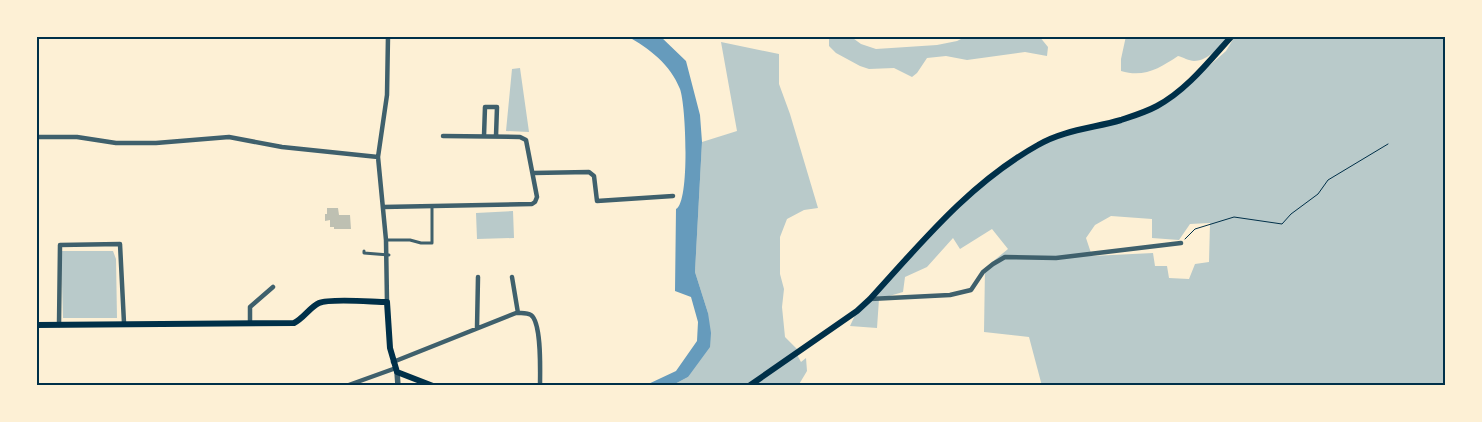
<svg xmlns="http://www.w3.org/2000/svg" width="1482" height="422" font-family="'Asap Condensed',sans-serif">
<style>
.green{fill:#b9caca;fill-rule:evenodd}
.water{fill:#669bbc}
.building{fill:#bec0b2}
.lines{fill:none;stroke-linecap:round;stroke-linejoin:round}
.path{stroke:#003049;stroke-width:1}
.pedestrian{stroke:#3f606c;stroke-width:3}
.minor{stroke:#3f606c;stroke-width:4.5}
.tertiary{stroke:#3f606c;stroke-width:5.5}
.secondary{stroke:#003049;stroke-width:6}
.neatline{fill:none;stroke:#003049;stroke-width:2}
</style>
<rect width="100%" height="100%" fill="#fdf0d5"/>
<!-- green -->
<path class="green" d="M829,36H850L861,44L876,49L937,45L957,41L967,36H1039L1048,47L1047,56L1025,52L967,60L946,56L927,58L917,73L912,77L894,68L869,69L860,66L836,53L829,46Z
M1126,36H1230C1220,45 1209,61 1194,61C1189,61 1183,57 1178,56C1160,68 1144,78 1121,71V59Z
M1235,36H1446V386H1042L1029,337L984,332L985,268L1008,249L992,229L960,249L953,238L927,267L905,277L903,292L879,299L877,328L850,326L857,311L924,237L967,193L1028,150L1066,132L1131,118L1167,103L1226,51ZM1111,216L1152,219V238L1179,240L1190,224L1210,223L1209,262L1195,264L1189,279L1169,278L1167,266H1155L1153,253L1092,256L1086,238L1095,225Z
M721,42L779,54V84L790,114L818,208L804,210L787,219L780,237V274L784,289L782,307L785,337L797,349L795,351L801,362L806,358L807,371L798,386H671L688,377L708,313L695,272L702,142L737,131Z
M520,68L529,132L506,131L512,69Z
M513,211L514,238L477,239L476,213Z
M61,251H113L116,259L117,318H63Z"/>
<!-- water -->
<path class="water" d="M627,36H660L686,61L700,115L702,142L695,272L708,313L711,333L710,347L688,377L671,386H644L676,371L697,341L698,322L691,297L675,291L676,209C690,202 686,105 680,89C670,64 650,49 627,36Z"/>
<!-- building -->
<path class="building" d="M327,208H338L339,215H350L351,229H334V227H330V220L325,221V214H327Z"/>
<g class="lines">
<!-- path -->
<path class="path" d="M1185,239L1195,229L1234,217L1282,224L1291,214L1318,194L1328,180L1388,144"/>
<!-- pedestrian -->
<path class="pedestrian" d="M386,240H410L421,243H432V206
M364,251V253L389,255"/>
<!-- minor -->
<path class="minor" d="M484,136L485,107H497L496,136
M36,137H77L116,143H156L229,137L282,147L378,157
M533,173L589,172L594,176L597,201L673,196
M383,207L532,204L535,202L537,197L526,140L520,137L443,136
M512,277L518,313
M870,299L950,295L971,290L983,272L993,264L1005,257L1056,258L1181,243
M387,302L386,240L378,157L387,95L388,36
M250,322V307L273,287
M59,325L60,245L120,244L124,323
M477,328L478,277
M393,362L516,313C521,313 527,312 531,315C542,323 540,372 540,386
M346,386L396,368"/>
<!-- tertiary -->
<path class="tertiary" d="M397,372L398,386"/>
<!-- secondary -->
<path class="secondary" d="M36,325L294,323C304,318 310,307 319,303C330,298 373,302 387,302L390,348L397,372L433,386
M749,386L857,311L870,299C922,242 970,183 1038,145C1063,130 1094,128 1121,120C1133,116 1146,112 1157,106C1187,90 1210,60 1232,36"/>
</g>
<!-- border -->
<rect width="1482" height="422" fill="none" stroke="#fdf0d5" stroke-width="75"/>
<rect x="38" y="38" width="1406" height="346" class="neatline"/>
</svg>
